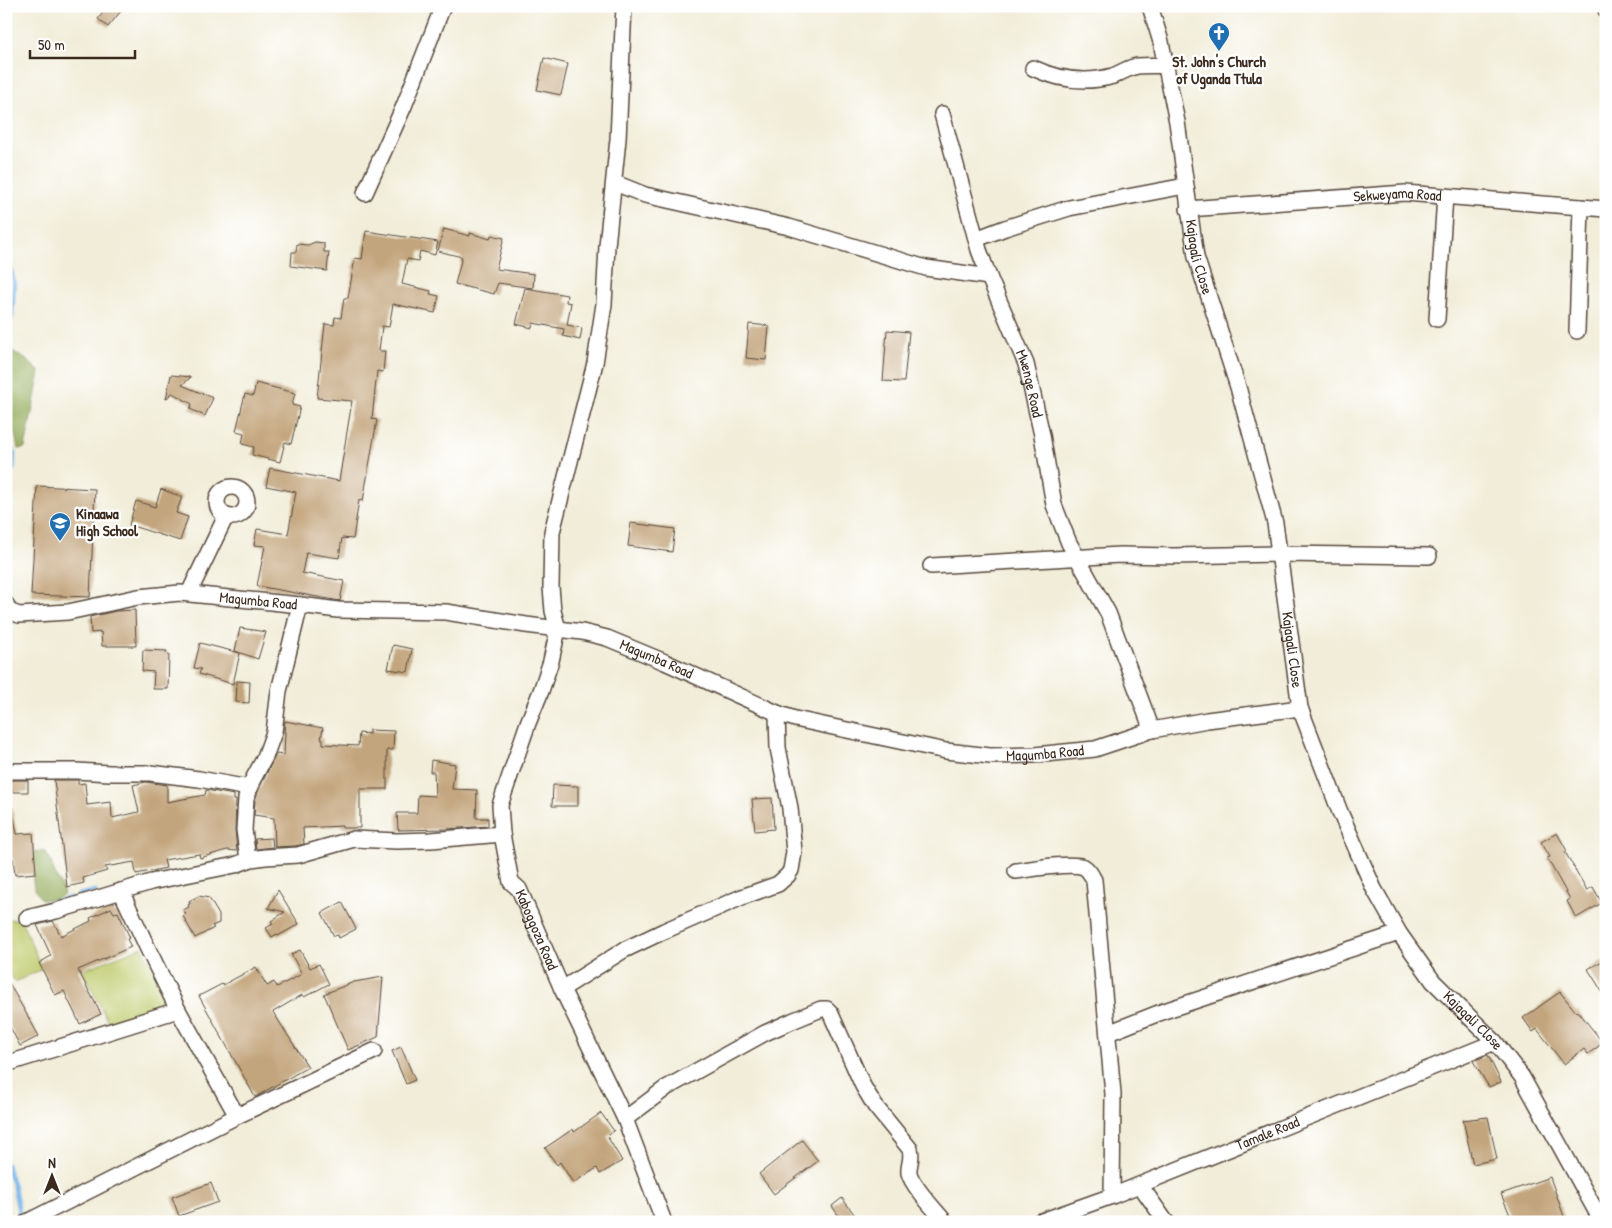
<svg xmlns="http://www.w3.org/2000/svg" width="1612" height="1228" font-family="'Patrick Hand',sans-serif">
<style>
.green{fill:#bfcb6d;stroke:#7d7a46}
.forest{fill:#97af60;stroke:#696c3f}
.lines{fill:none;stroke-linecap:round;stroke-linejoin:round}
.stream{stroke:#78b4ea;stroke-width:4.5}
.building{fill:#c3a57d}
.street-casing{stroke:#56473a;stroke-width:18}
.street{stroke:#fff;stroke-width:15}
.labels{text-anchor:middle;stroke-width:4.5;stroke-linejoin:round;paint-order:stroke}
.poi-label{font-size:15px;font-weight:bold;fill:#3b2a1e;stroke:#fff}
.street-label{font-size:15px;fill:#3b2a1e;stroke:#fff}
</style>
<rect width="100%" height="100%" fill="#fff"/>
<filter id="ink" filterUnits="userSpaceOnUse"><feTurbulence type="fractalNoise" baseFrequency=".02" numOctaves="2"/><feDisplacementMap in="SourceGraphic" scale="10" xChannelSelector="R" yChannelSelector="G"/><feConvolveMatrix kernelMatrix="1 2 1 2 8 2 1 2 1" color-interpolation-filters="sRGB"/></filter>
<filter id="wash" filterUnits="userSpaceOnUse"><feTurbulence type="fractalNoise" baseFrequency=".0096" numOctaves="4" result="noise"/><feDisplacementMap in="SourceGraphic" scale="20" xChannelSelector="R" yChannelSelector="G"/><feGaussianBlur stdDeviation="1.12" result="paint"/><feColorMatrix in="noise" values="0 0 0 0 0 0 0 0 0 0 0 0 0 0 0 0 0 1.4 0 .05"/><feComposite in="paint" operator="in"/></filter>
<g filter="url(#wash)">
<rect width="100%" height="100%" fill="#f1edd9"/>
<!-- green -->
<path class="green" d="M6,919L21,920L42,969L15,982L6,968Z
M142,947L172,1006L109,1024L82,970Z"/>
<!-- forest -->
<path class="forest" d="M6,347L28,361L40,372L25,448L18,449L13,425L6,408Z
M44,851C52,860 51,864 55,874C58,881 62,886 64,894L56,899L42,900C31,887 34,885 32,869C31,863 28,858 26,852Z"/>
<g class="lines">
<!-- stream -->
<path class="stream" d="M6,250L14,282L12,316L6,339
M6,439L14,453L13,469
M79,895L95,891
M43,906L70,898
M6,1164L14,1187L21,1222"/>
</g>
<g id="blocks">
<!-- building -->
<path class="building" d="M108,6H125L108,27L98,19Z
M544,58L568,64L561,95L537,90Z
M444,229L470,236V233L490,239L491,235L504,238L496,269L534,274L533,288L498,283L494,294L455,284L462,257L438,251Z
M366,231L438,242L435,255L420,251L418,261L407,259L402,284L431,291L430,294L439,296L435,313L393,304L389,327L382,326L379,351H385L383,372L377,371L372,419L377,420L363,501L359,500L353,539L342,538L339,558L306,553L302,573L344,581L340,601L257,586L265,546L254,545L257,529L288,534L296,492L266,486L270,468L339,481L352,401L317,398L325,324L334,325L335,317L341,318L344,298H348L355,258L362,259Z
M315,242L324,243V252H329L327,271L291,266L292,252H296L297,244L308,245Z
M525,288L567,295L566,302L571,303L567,325L582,328L580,340L563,336L564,329L533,323L532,328L516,324Z
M749,324L769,326L766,360L746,358Z
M887,330L909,332L904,382L883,381Z
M171,375L191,377L182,385L213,398L205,416L190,409L192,404L172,393L166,399Z
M256,383L295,393L292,405L300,407L291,444L285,442L280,462L252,455L254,447L242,444L244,433L236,431L245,394L253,396Z
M37,486L95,489L90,597L31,595Z
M161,489L182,497L176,513L188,517L180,541L129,525L136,501L155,507Z
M631,523L675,529L672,552L628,546Z
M135,610L136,646H102L101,632L91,633L90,617L116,611Z
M240,628L266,632L258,659L235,651Z
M200,643L240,653L233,684L199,674L201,669L194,668Z
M393,645L412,649L408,672L388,669Z
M143,650L167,651L166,653L169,654L168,689H153L154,672L142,671Z
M237,681L250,682L249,703L236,702Z
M285,721L323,728L321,739H323V744L358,746L359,733L369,734V730L394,731L393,750H387V789H360V828H342V826L303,828L304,844L296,846L275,847L274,818L254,815L255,800L261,785L276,754L284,755L285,732H284Z
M431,760L455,764L452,789L477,790L476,818H488V826L446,829L398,830L397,813H417L418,795L435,796L434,772H430Z
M9,780H28V792H9Z
M54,780H78V784L85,783L87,805L111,802L112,818L139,812L133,785L146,782L167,785V802L205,795L206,790L234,795V800H236L235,830L237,851L227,850L200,858L199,854L164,860L166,868L136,874L134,862L105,867L107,871L83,878L84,883L67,887Z
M553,785L578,786V806H552Z
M772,798L774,829L755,831L752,799Z
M6,807H12L17,834L33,833L36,873L15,875L13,858L6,859Z
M1557,833L1567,851L1565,852L1587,890L1593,887L1602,903L1576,918L1567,901L1570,899L1547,858L1550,857L1541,842Z
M272,838L273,847L256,849L255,839Z
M278,890L299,924L278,936L277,934L272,937L266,928L273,924L271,921L285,912L268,908Z
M199,896L209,898L219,915V923L212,926L214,928L195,938L183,916L186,914L183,910L189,907L188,905L190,904L189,901Z
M342,902L356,929L339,938L338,935L334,936L322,913Z
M111,908L114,913L118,912L130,938L127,939L131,947L78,970L101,1014L80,1024L64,991L55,995L39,963L51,956L37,925L53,921L61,936L91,921L90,918Z
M300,950L310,968L319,964L329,984L304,997L302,995L273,1012L308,1067L255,1097L199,996L222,984L223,985L256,967L267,986L274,982L277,987L302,974L291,954Z
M1606,959V998L1588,969Z
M383,977L378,1037L348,1050L324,994L354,982Z
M6,978L39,1036L20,1046L6,1019Z
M1560,992L1576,1012L1578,1011L1603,1043L1588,1054L1584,1049L1564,1064L1537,1029L1533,1032L1523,1018Z
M401,1047L415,1080L406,1084L392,1051Z
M1488,1055L1501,1082L1489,1087L1473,1061Z
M601,1113L614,1131L607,1136L622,1161L600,1174L597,1168L573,1183L560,1162L557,1165L545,1148L573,1129L574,1132Z
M1488,1117L1497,1159L1473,1164L1463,1120Z
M802,1140L818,1161L774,1194L759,1174Z
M1550,1177L1566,1222H1513L1501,1194Z
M211,1183L218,1202L179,1216L172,1197Z
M842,1198L860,1222H843L832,1206Z"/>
</g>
</g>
<g filter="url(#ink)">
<use href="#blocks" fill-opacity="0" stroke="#56473a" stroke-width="1"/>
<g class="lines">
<!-- street casing -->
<g class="street-casing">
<g id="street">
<path id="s1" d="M624,6L618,139L607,246L604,304L595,363L552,532L551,587L553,611L558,629L551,661L541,691L528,723L500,805L502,834L511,882L519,889L562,989L625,1119L664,1222"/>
<path id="s2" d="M1150,6L1161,42L1177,122L1196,257L1238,387L1275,523L1300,708L1340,812L1374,889L1399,933L1433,981L1495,1042L1522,1077L1602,1222"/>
<path d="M1605,6L1606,10"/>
<path d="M1033,68C1059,80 1085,84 1113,76C1121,73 1129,67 1138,66C1147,65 1157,66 1166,65"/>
<path id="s3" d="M942,114L979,250L989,277L1026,364L1042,435L1054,505L1069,543L1108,613L1152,730"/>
<path d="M615,183L645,195L789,227L926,268L989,277"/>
<path d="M365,193L404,106L443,6"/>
<path id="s4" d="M1188,209L1405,193L1606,209"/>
<path d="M976,239L1005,228L1069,208L1185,186"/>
<path d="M1437,319L1445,196"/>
<path d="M1577,331L1581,207"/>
<circle cx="232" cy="502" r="15"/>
<path d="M931,566L1120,555L1173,556L1280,554L1429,556"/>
<path d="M189,593L226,516"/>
<path id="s5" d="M6,604L9,611L19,615L68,612L138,597L180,593L300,605L338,610L446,612L526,625L582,632L607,638L665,662L777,713L795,719L946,751L990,756L1035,755L1095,749L1152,730L1207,720L1300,708"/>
<path d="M6,771H76L110,773H150L199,779L249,788"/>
<path d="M248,860L244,830L246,798L252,781L265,757L274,732L279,691L300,605"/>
<path d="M1016,871C1031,869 1071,862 1084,867C1089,870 1092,876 1094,880L1113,1094L1112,1196"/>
<path d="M121,891L149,951L178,1010L237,1116"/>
<path d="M27,918L56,911L151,882L235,865L251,859L265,857L298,855L354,839L397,841L431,840L502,834"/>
<path d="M562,989L624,950L664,931L742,897L778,884L788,875L791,870L794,852L790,808L778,748L777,713"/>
<path d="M1108,1033L1164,1011L1399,933"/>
<path d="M6,1064L178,1010"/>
<path d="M625,1119L666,1088L765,1033L792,1021L821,1009H827L830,1012L863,1086L875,1106L910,1149C913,1160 908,1164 909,1173C912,1186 936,1211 945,1222"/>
<path d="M1140,1185L1166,1222"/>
<path d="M27,1222L237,1116L374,1051"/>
<path id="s6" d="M1039,1222L1112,1196L1495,1042"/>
</g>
</g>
<!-- street -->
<use href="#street" class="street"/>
</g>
</g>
<!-- icons -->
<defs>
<g id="church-pin" transform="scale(1.125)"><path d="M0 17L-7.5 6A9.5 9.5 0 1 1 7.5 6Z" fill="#1f6fb2" stroke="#fff"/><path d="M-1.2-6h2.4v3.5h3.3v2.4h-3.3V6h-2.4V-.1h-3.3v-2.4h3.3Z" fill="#fff"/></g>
<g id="school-pin" transform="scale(1.125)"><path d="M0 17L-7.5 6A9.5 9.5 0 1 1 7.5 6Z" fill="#1f6fb2" stroke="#fff"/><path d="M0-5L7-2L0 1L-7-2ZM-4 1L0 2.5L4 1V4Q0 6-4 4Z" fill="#fff"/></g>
</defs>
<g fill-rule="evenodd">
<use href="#church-pin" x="1219" y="33"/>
<use href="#school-pin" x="60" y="523"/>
</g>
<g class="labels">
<!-- poi labels -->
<g class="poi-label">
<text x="1219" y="67">St. John's Church<tspan x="1219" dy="17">of Uganda Ttula</tspan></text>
<text x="76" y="519" text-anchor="start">Kinaawa<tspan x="76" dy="17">High School</tspan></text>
</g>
<!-- street labels -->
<g class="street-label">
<text dy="5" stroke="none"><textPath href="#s4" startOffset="210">Sekweyama Road</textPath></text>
<text dy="5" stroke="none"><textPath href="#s2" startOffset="256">Kajagali Close</textPath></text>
<text dy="5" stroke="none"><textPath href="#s3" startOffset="284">Mwenge Road</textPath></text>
<text dy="5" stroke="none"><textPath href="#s5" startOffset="260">Magumba Road</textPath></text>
<text dy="5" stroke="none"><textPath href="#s2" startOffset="661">Kajagali Close</textPath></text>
<text dy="5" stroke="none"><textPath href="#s5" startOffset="665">Magumba Road</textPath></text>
<text dy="5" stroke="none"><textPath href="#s5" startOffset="1070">Magumba Road</textPath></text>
<text dy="5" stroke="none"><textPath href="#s1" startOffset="949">Kaboggoza Road</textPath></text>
<text dy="5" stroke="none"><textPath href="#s2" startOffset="1081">Kajagali Close</textPath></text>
<text dy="5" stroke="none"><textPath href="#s6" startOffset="245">Tamale Road</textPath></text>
</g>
</g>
<!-- margin -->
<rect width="1612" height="1228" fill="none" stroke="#fff" stroke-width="25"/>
<!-- north arrow -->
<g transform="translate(52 1176)" stroke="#ffffff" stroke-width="4" paint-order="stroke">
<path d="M0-4L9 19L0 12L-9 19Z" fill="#3b2a1e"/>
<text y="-8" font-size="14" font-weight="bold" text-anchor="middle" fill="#3b2a1e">N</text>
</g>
<!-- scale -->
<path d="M30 50v8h105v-8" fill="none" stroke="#3b2a1e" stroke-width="2.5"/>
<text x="38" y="50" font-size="15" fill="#3b2a1e" stroke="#ffffff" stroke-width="4" paint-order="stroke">50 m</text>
</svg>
